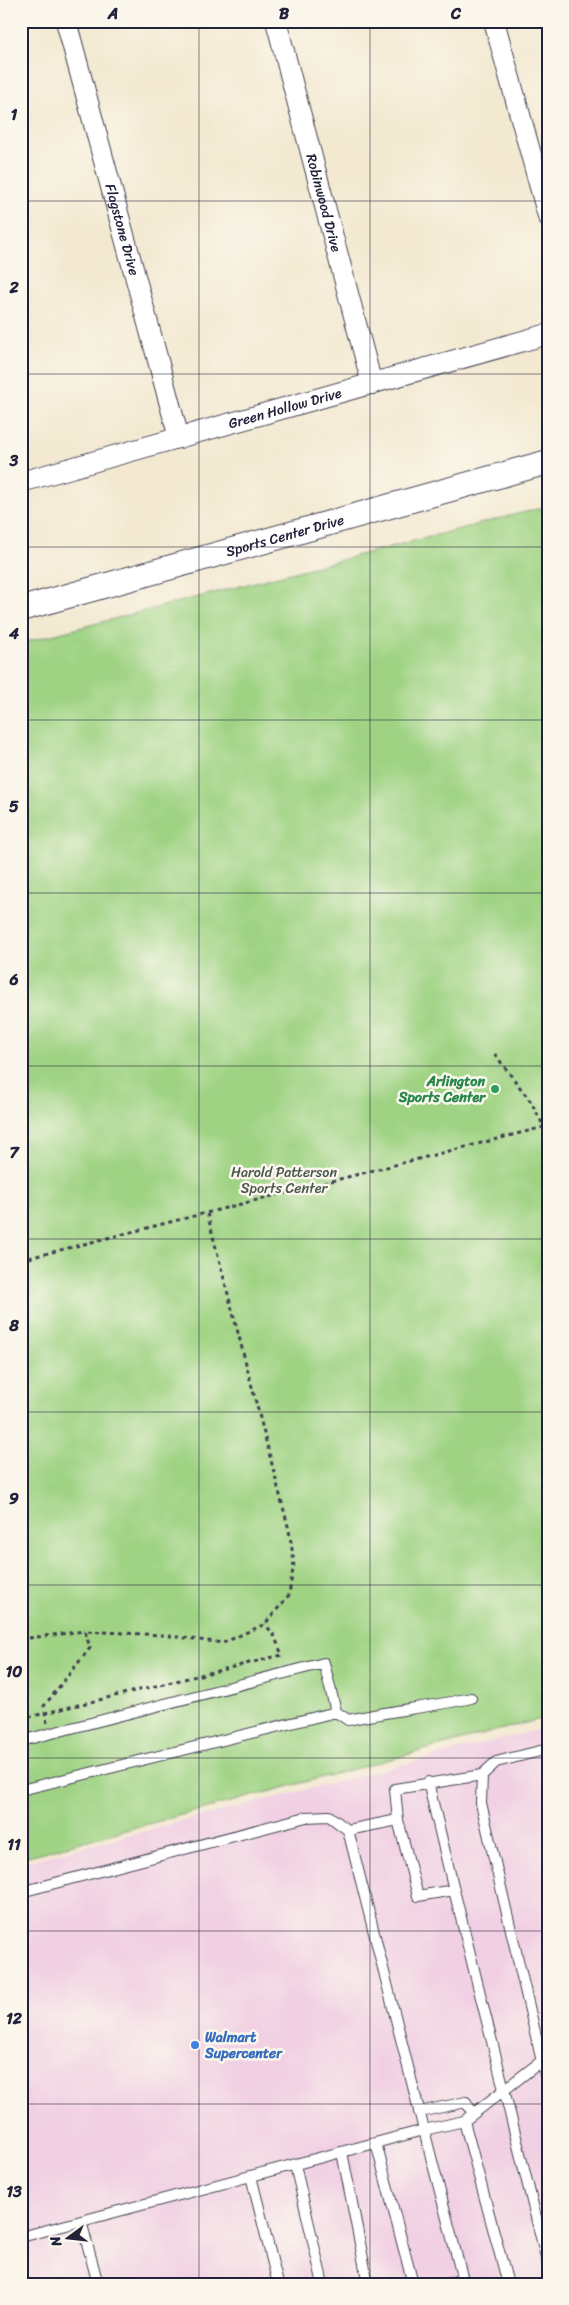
<svg xmlns="http://www.w3.org/2000/svg" width="569" height="2305" font-family="Sriracha,sans-serif">
<style>
.built{fill:#f1d0e3}
.green{fill:#9fd383;stroke:#607a5f}
.lines{fill:none;stroke-linecap:round;stroke-linejoin:round}
.service-casing{stroke:#414052;stroke-width:12}
.minor-casing{stroke:#414052;stroke-width:22}
.tertiary-casing{stroke:#414052;stroke-width:26}
.path{stroke:#414052;stroke-width:3;stroke-dasharray:4 4;stroke-linecap:butt}
.service{stroke:#fff;stroke-width:10}
.minor{stroke:#fff;stroke-width:20}
.tertiary{stroke:#fff;stroke-width:24}
.grid{fill:none;stroke:#22223b;stroke-width:1;stroke-opacity:0.55}
.leisure-dot{fill:#2e9e5b;stroke:#fbf7ec;stroke-width:2}
.shop-dot{fill:#3f7fe0;stroke:#fbf7ec;stroke-width:2}
.labels{text-anchor:middle;stroke-width:5;stroke-linejoin:round;paint-order:stroke}
.street-label{font-size:14px;fill:#22223b;stroke:#fbf7ec}
.leisure-label{font-size:14px;font-weight:bold;fill:#27864d;stroke:#fbf7ec;text-anchor:end}
.park-label{font-size:14px;fill:#485751;stroke:#fbf7ec}
.shop-label{font-size:14px;font-weight:bold;fill:#366cbe;stroke:#fbf7ec;text-anchor:start}
.neatline{fill:none;stroke:#22223b;stroke-width:2}
.grid-label{font-size:16px;text-anchor:middle;font-weight:bold;fill:#22223b}
</style>
<rect width="100%" height="100%" fill="#fbf7ec"/>
<filter id="ink" filterUnits="userSpaceOnUse"><feTurbulence type="fractalNoise" baseFrequency=".02" numOctaves="2"/><feDisplacementMap in="SourceGraphic" scale="10" xChannelSelector="R" yChannelSelector="G"/><feConvolveMatrix kernelMatrix="1 2 1 2 8 2 1 2 1" color-interpolation-filters="sRGB"/></filter>
<filter id="wash" filterUnits="userSpaceOnUse"><feTurbulence type="fractalNoise" baseFrequency=".0096" numOctaves="4" result="noise"/><feDisplacementMap in="SourceGraphic" scale="20" xChannelSelector="R" yChannelSelector="G"/><feGaussianBlur stdDeviation="1.12" result="paint"/><feColorMatrix in="noise" values="0 0 0 0 0 0 0 0 0 0 0 0 0 0 0 0 0 1.4 0 .05"/><feComposite in="paint" operator="in"/></filter>
<g filter="url(#wash)">
<rect width="100%" height="100%" fill="#f3e9d1"/>
<!-- built -->
<path class="built" d="M548,1727V2284H21V1863Z"/>
<!-- green -->
<path class="green" d="M548,506V1717L21,1858V643Z"/>
</g>
<g filter="url(#ink)">
<g class="lines">
<!-- service casing -->
<g class="service-casing">
<path id="service" d="M336,1712L348,1720C389,1711 430,1707 471,1698
M21,1741L324,1663L336,1712L21,1790
M548,1749L496,1762L482,1775L481,1803L548,2087
M482,1775L395,1789L398,1820L418,1896L454,1890L548,2265
M428,1782L454,1890
M348,1830L398,1820
M21,1892L306,1817L329,1816L348,1830L424,2130L464,2121L548,2056
M419,2112L466,2102L473,2114
M464,2121L508,2284
M376,2143L413,2284
M342,2152L368,2284
M295,2165L323,2284
M251,2176L278,2284
M81,2221L98,2284
M21,2237L424,2130L464,2284
M446,2284L463,2279"/>
</g>
<!-- minor casing -->
<g class="minor-casing">
<g id="minor">
<path id="s1" d="M66,21L179,438"/>
<path id="s2" d="M276,21L372,384"/>
<path d="M494,21L548,216"/>
<path id="s3" d="M21,482L548,334"/>
</g>
</g>
<!-- tertiary casing -->
<g class="tertiary-casing">
<g id="tertiary">
<path id="s4" d="M21,609L548,462"/>
</g>
</g>
<!-- path -->
<path class="path" d="M21,1260L544,1127L531,1102L494,1053
M21,1639L85,1631
M21,1719L282,1655L274,1635L265,1624
M47,1723L44,1706L90,1648L85,1631L162,1635L223,1643L265,1624L289,1595L294,1562L289,1530L207,1213"/>
<!-- service -->
<use href="#service" class="service"/>
<!-- minor -->
<use href="#minor" class="minor"/>
<!-- tertiary -->
<use href="#tertiary" class="tertiary"/>
</g>
</g>
<!-- grid -->
<path class="grid" d="M199,21V2284M370,21V2284M21,201H548M21,374H548M21,547H548M21,720H548M21,893H548M21,1066H548M21,1239H548M21,1412H548M21,1585H548M21,1758H548M21,1931H548M21,2104H548"/>
<!-- markers -->
<circle class="leisure-dot" cx="495" cy="1089" r="5"/>
<circle class="shop-dot" cx="195" cy="2045" r="5"/>
<g class="labels">
<!-- street labels -->
<g class="street-label">
<text dy="5" stroke="none"><textPath href="#s2" startOffset="188">Robinwood Drive</textPath></text>
<text dy="5" stroke="none"><textPath href="#s1" startOffset="216">Flagstone Drive</textPath></text>
<text dy="5" stroke="none"><textPath href="#s3" startOffset="274">Green Hollow Drive</textPath></text>
<text dy="5" stroke="none"><textPath href="#s4" startOffset="274">Sports Center Drive</textPath></text>
</g>
<!-- leisure labels -->
<g class="leisure-label">
<text x="485" y="1086">Arlington<tspan x="485" dy="16">Sports Center</tspan></text>
</g>
<!-- park labels -->
<g class="park-label">
<text x="284" y="1177">Harold Patterson<tspan x="284" dy="16">Sports Center</tspan></text>
</g>
<!-- shop labels -->
<g class="shop-label">
<text x="205" y="2042">Walmart<tspan x="205" dy="16">Supercenter</tspan></text>
</g>
</g>
<!-- margin -->
<rect width="569" height="2305" fill="none" stroke="#fbf7ec" stroke-width="55"/>
<!-- north arrow -->
<g transform="translate(68 2238) rotate(255)" stroke="#fbf7ec" stroke-width="4" paint-order="stroke">
<path d="M0-4L9 19L0 12L-9 19Z" fill="#22223b"/>
<text y="-8" font-size="14" font-weight="bold" text-anchor="middle" fill="#22223b">N</text>
</g>
<rect x="28" y="28" width="514" height="2250" class="neatline"/>
<g class="grid-label">
<text x="113" y="19">A</text>
<text x="284" y="19">B</text>
<text x="456" y="19">C</text>
<text x="14" y="120">1</text>
<text x="14" y="293">2</text>
<text x="14" y="466">3</text>
<text x="14" y="639">4</text>
<text x="14" y="812">5</text>
<text x="14" y="985">6</text>
<text x="14" y="1158">7</text>
<text x="14" y="1331">8</text>
<text x="14" y="1504">9</text>
<text x="14" y="1677">10</text>
<text x="14" y="1850">11</text>
<text x="14" y="2024">12</text>
<text x="14" y="2197">13</text>
</g>
</svg>
